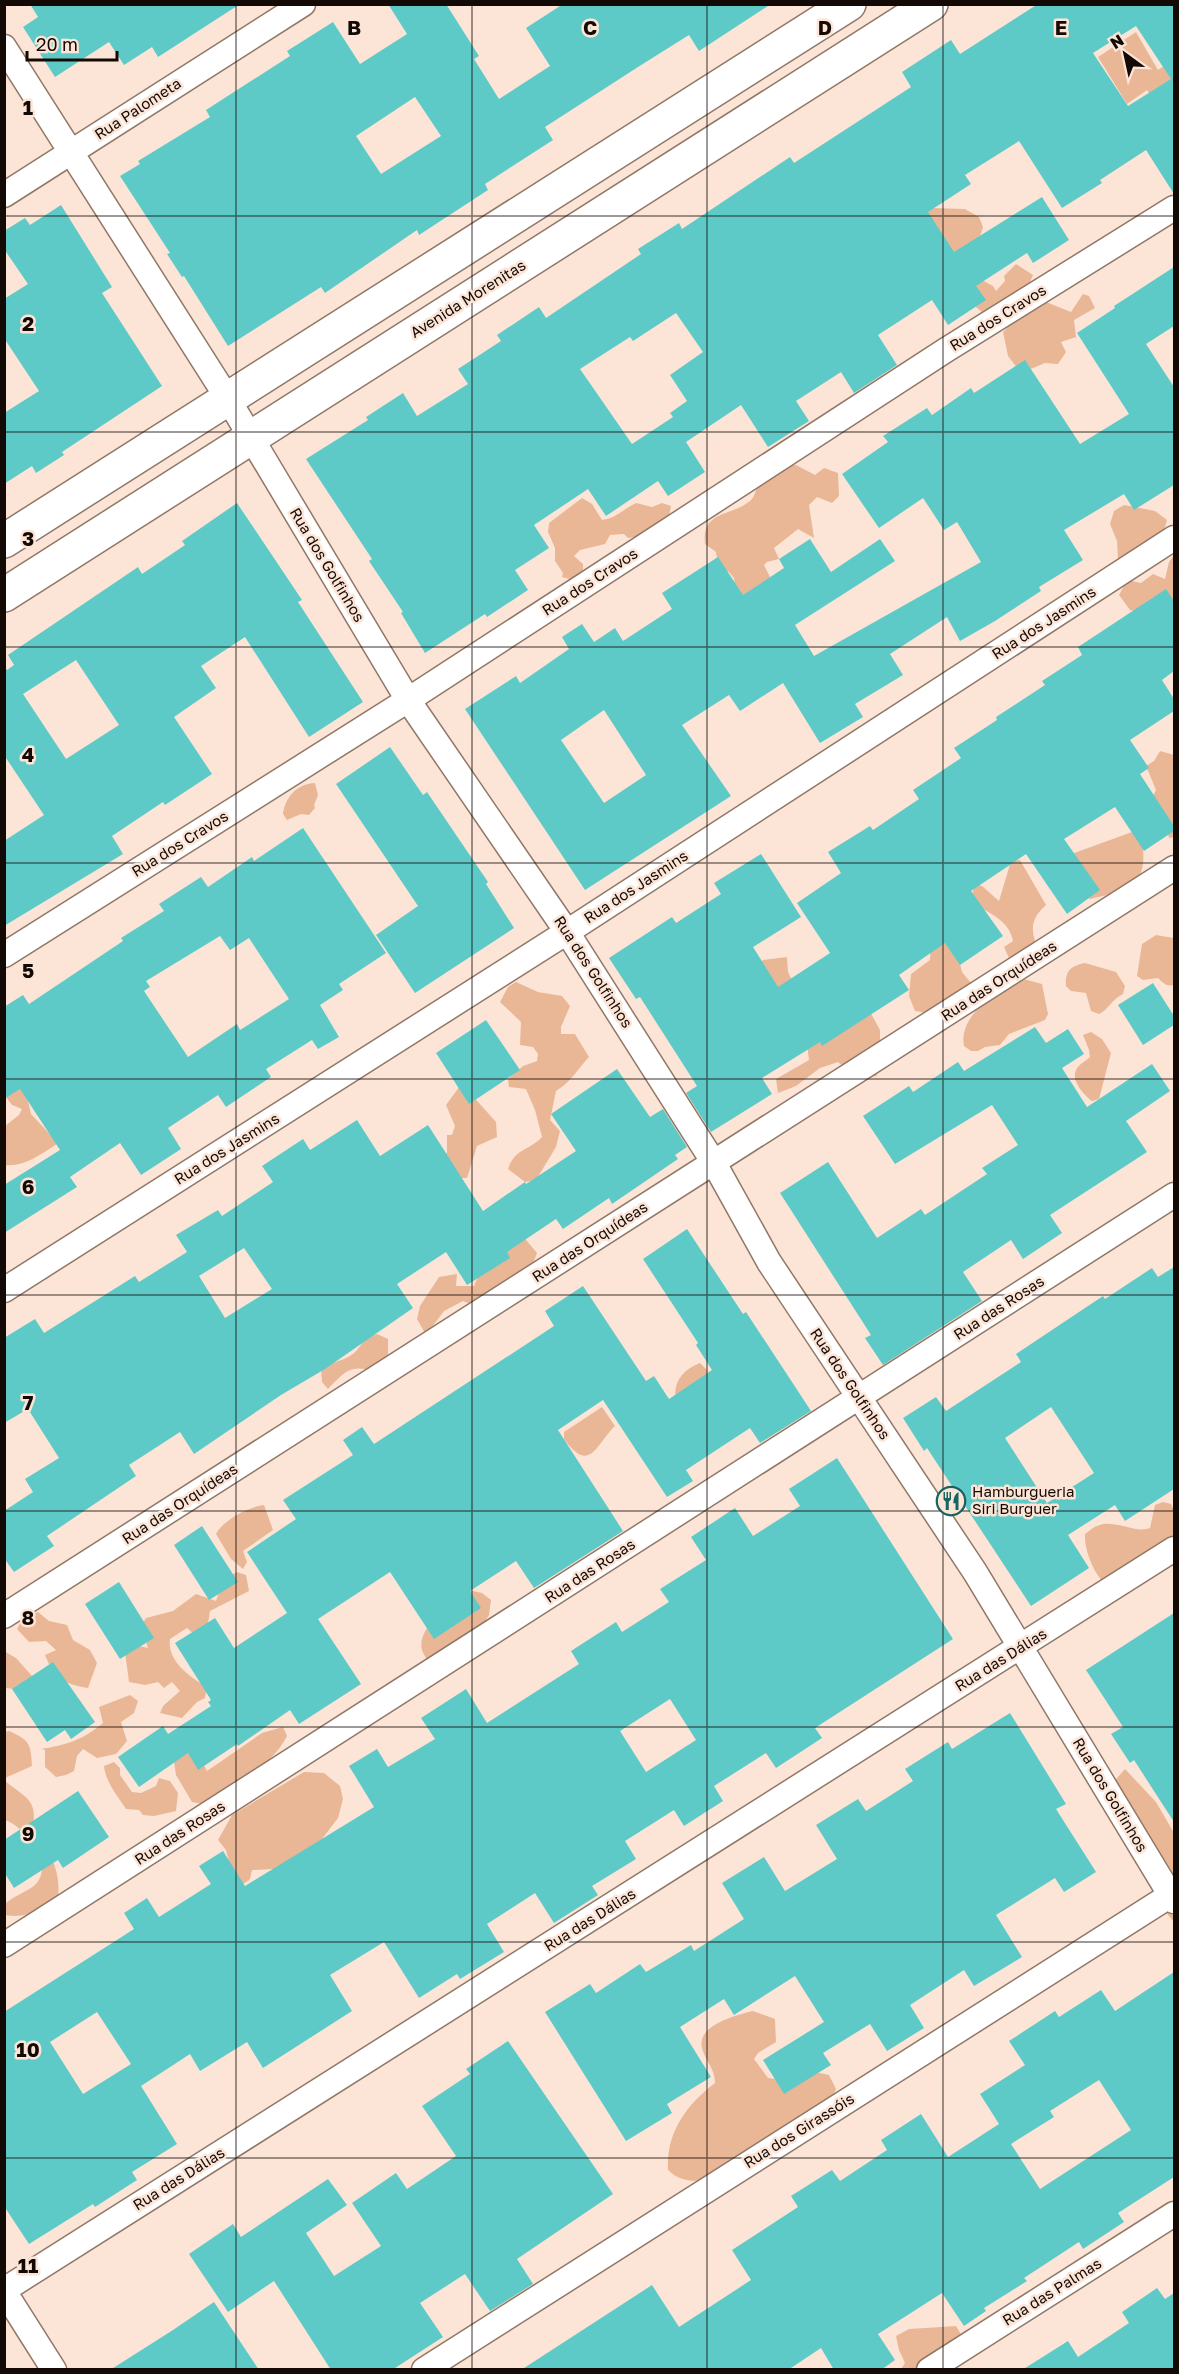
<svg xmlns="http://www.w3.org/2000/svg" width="1179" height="2374" font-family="'Golos Text',sans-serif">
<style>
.green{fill:#e9b796}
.building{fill:#5ecac8;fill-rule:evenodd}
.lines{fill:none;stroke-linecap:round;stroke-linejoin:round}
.minor-casing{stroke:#907766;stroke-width:27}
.secondary-casing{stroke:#907766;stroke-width:36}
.minor{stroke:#fff;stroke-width:24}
.secondary{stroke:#fff;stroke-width:33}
.grid{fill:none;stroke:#130a05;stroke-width:1.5;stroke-opacity:0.55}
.labels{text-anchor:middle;stroke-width:5;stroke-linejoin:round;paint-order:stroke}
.street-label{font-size:15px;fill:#130a05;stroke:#fce5d7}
.poi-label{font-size:15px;fill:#130a05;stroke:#fce5d7;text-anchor:start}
.grid-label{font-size:20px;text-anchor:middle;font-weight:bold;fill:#130a05;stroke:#fce5d7;stroke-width:5;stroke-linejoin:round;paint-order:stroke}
</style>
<rect width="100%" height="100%" fill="#fce5d7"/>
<!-- green -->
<path class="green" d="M1136,32L1158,70L1174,59V98L1159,108L1147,90L1127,104L1098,57Z
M932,208L965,209L979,217L983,227L979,240L982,280L993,286L996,291L1005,281L1004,276L1016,264L1033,275L1026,292L984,314L976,307L977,301L922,214Z
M1083,294L1089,296L1095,308L1074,320L1076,337L1061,342L1066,352L1058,364L1045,363L1021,373L1008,356L1003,332L1014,321L1046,302L1071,312Z
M785,465H796L815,475L824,468L838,473L839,496L832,503L817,497L809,505L814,538L798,529L774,548L779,559L767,562L764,565L775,587L768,625L735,586L734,578L728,571H719L716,552L705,544C701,510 731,517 750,501C755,497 755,490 759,485C765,477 777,471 785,465Z
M582,498L592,504L602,520C617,518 623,509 636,503L652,507L662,503L671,506L668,521L643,536L628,538L624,534L610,535L605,544L580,550L574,556L583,564V573L577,581L562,577L563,573L555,561V548L548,532L549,523Z
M1124,505L1155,511L1167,520L1163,534L1133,559L1118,560L1117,541L1110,524L1114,511Z
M1174,555V599H1161L1148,615L1130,610L1119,595L1127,580L1141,583L1153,574L1165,579L1169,562Z
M1160,751L1174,755V837L1169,838L1164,818L1151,800L1156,790L1146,766L1154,761Z
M315,783L318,795L314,805L315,808L309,815L301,814L287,820L283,814C285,798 296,784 315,783Z
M1132,832L1142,841C1149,886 1129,891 1090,899L1073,883L1066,856Z
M1020,860L1046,905C1034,916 1030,925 1035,941L1029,953L1009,958L1004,947L1013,941C1009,919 987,912 970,902L975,884L982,886L999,901L1011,861Z
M1156,935L1174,938V985C1167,987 1163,983 1158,978L1143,980L1137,976L1142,944Z
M946,939L959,960L962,972L971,983L969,990L928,1013L915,1011L909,996L911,974L930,960L931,942Z
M787,957L788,972L804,1005L740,993L763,960Z
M1085,963L1116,972L1125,986L1123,994C1112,999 1108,1010 1099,1014L1091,1011L1086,993L1071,991L1066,986C1065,970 1071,966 1085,963Z
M1020,978L1042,984L1048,1014L1045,1020L1009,1034L1000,1045L985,1047L978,1051H971L964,1046C958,1016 997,990 1020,978Z
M516,982L538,992L562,996L570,1006L561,1027V1034H575L589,1057C576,1071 573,1080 556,1091L550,1120L560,1131L556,1147L536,1180L525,1182L508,1169C515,1148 529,1151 542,1137L535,1110L526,1089L509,1087L508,1079L523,1066L537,1061L538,1054L533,1047L520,1045L521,1022L500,1002L508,987Z
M868,1008L880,1030V1042L870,1048L877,1076L858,1078L838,1062L820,1068L796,1086L778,1093L776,1079L809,1060L807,1043Z
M1091,1032L1102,1039L1111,1053L1099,1099L1092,1101C1084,1095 1068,1078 1078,1067C1081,1063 1086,1061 1090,1057L1089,1050L1083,1035Z
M10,1071L28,1101L31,1114L58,1143C42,1154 24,1167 5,1165V1126L19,1115L22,1109L12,1105L5,1096Z
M460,1086L471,1094L496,1122L497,1137L477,1146L467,1178H452L431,1158L447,1153V1135H452L455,1126L446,1105Z
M522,1235L537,1253L531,1269L473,1305L463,1301L444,1311L426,1335L417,1319L420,1306L439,1277L457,1274L456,1286H474L480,1272Z
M377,1334L388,1339V1367L374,1372C350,1363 344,1373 328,1389L322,1382L321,1368C332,1362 339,1362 348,1357C361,1351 358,1341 377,1334Z
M700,1363L707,1370L708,1377L676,1403C672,1383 682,1370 700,1363Z
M602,1407L615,1426C596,1444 590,1475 564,1439V1432Z
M1163,1502L1171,1504L1174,1510V1539L1104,1582C1093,1573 1084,1548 1085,1534C1088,1532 1093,1527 1097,1526C1114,1518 1134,1534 1150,1528L1155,1505Z
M264,1505L273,1530L243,1551L247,1562L243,1569L231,1559L216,1534C223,1520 248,1507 264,1505Z
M237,1572L246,1575L249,1591L210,1611L207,1630L197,1637L187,1628L170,1639C167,1661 190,1677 207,1687L205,1698L197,1702L182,1718L160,1713L163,1706L180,1691L172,1682L164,1688L158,1682L145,1685L129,1682L125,1652L130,1644L148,1648L141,1626L146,1618L173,1611L196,1594L216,1601L223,1580Z
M464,1589L482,1593L491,1600L489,1615L481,1628L429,1663C427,1659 423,1654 422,1650C416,1629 450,1603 464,1589Z
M38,1612L49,1621L67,1625L73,1640L90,1650L97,1663L88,1688C64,1684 54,1678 45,1655L56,1650L46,1641L29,1642L17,1629L23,1618Z
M4,1651L16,1658L32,1676L24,1690L5,1688Z
M130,1695L138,1701L134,1713L121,1722L127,1741L116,1754L97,1758L83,1749L77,1756L74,1771L66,1775L56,1777L45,1767V1750L41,1749C66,1745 83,1740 103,1723L99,1707Z
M283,1727L287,1736C271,1768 233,1785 203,1804L192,1802L176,1775L173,1755L188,1747L198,1754L207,1771L262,1733Z
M9,1731C29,1740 31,1743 32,1766L5,1778V1732Z
M114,1762L120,1768V1775L132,1792L141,1793L156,1786L159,1778L170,1781L178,1793L176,1811L154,1816L143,1815L139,1810L126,1809C117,1795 106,1783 104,1766Z
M1125,1769L1156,1802L1174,1833V1922C1141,1884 1128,1831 1111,1785Z
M304,1772L324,1773L340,1786L343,1799L338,1818L322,1839L286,1862L273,1869L252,1870L250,1879L236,1889L226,1850L218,1840L232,1815Z
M4,1780C26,1799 39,1798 32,1832C50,1849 61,1871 58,1897C40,1910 28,1919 5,1915V1904C13,1896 29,1891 36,1884C55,1862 25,1827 5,1820Z
M753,2011L775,2019L776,2042L758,2053L754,2059L768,2078L776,2079L806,2070L829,2075L836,2089L833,2096L719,2178C700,2181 683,2185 668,2170C666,2133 686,2105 715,2083C715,2068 705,2061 702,2048C696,2025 737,2015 753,2011Z
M956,2326L963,2338L955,2364L956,2369H901L905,2363L899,2350L896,2336L909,2329Z"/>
<!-- building -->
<path class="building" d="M30,4H240L158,57L152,47L124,65L109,42L55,77L23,27L38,17Z
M388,4H446L479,56L474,59L499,99L550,66L526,28L563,4H771L699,51L689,35L638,67L545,127L553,140L485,184L488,190L419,235L417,230L325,293L321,287L228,346L184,276L182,277L167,254L170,253L120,176L140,164L138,161L210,117L206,110L290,56L287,51L333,22L360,64L407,34ZM415,97L441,136L381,174L356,136Z
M1038,4H1174V194L1146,150L1100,180L1102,183L1062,208L1019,141L965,175L971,184L928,212L954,252L1042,197L1069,240L1033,263L1027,253L976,286L986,300L948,325L932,300L878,335L897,365L854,393L841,372L796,401L809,421L768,447L741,405L686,442L705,472L668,496L658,481L606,516L588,489L534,525L549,548L515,570L528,590L487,617L485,614L425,653L401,613L403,612L369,561L372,559L306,459L368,420L366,417L403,393L417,416L468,384L458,369L501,341L497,335L539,307L546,318L641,254L638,249L679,223L682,229L790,157L794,163L911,87L902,72L951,40L960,54ZM1136,26L1171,79L1128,106L1093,53ZM676,313L703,352L670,375L687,401L670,413L673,417L632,444L580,369L630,337L633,341Z
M61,205L112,287L102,293L162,386L62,452L64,455L36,473L32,466L4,484V413L39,391L4,338V299L28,284L4,249V231L25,218L30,225Z
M1174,267V326L1146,344L1174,387V485L1134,510L1124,494L1064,530L1083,560L1039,587L1041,591L995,621L960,641L947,617L890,654L903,675L855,704L863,717L820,743L783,683L740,711L729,695L682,725L731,796L585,890L465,709L516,676L520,683L569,649L562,637L582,624L594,642L615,628L623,641L672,609L662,593L718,557L743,595L784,568L779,559L810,539L831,572L880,539L895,561L795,625L814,656L981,562L957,522L944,530L923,498L879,528L842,474L888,442L883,436L927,408L932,415L971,388L974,393L1025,360L1080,444L1129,414L1077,333L1115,308L1114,306ZM604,710L646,775L604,803L561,740Z
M237,503L302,600L298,602L363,702L309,737L245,637L201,666L216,688L174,717L212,774L165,805L163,802L112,836L123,854L4,926V841L44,815L4,755V666L7,670L14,665L8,655L138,567L142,574L185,545L182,541ZM76,660L119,725L66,759L23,694Z
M1166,589L1174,601V671L1162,680L1174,699V711L1130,740L1149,768L1140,774L1174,826V831L1144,851L1115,807L1064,839L1100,890L1067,914L1026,854L971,891L1003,936L960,965L945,943L899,975L909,990L822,1046L820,1042L762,1078L772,1094L711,1132L686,1093L697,1086L640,997L636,999L609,958L672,917L676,923L721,894L714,883L761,854L801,917L753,947L778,987L830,953L797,903L841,873L828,852L870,826L873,830L919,799L913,790L961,758L954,748L997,720L996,717L1045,685L1042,681L1082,655L1078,647Z
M390,747L423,795L427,792L488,882L486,884L514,928L415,993L376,935L418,906L336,784Z
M303,828L386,953L339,984L343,990L320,1005L339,1037L318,1049L312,1040L266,1069L271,1077L226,1107L218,1095L168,1128L181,1149L141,1175L120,1143L70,1177L77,1187L4,1233V1185L60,1150L20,1089L4,1099V1007L23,995L29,1004L123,941L121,938L164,911L159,904L201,877L208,887L252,857L254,861ZM220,936L230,950L249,938L289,999L240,1030L237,1024L188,1057L144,991L150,987L146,981Z
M1153,983L1174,1016V1025L1143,1045L1118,1005Z
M486,1020L520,1070L469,1104L436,1053Z
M1035,1027L1046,1043L1068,1029L1084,1054L1062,1068L1087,1107L1152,1064L1170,1091L1126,1121L1147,1152L1050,1215L1062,1233L1023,1259L1011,1240L963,1272L982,1301L883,1365L865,1338L871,1335L780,1193L828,1162L877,1238L921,1209L925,1215L987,1174L982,1168L1018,1145L992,1105L895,1164L863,1116L909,1086L913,1092L958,1062L964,1071Z
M617,1069L650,1117L663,1109L687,1147L675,1155L678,1159L612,1204L609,1198L563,1229L556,1219L507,1252L510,1258L467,1285L446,1252L397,1284L413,1308L325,1369L281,1395L194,1454L180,1432L129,1465L136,1476L47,1536L54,1546L14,1572L4,1558V1511L33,1492L25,1479L59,1458L28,1409L4,1423V1338L35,1319L44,1333L135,1276L139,1282L187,1252L176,1235L218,1210L222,1216L273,1182L262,1166L303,1139L310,1150L357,1120L380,1156L428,1125L483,1211L525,1182L526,1184L576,1151L551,1114ZM244,1248L272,1289L225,1318L199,1276Z
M687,1229L743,1314L746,1312L811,1411L760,1443L750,1428L686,1470L693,1481L667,1497L603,1400L558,1430L623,1531L534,1588L516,1561L470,1591L481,1608L434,1639L390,1572L318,1619L361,1684L299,1724L290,1710L238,1746L237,1744L198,1770L188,1753L139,1787L118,1757L163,1726L168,1734L211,1706L208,1702L211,1700L175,1643L215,1618L234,1648L287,1613L247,1552L296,1519L283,1500L353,1455L343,1440L362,1427L374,1444L554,1326L545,1311L583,1286L646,1381L654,1376L669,1399L712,1370L696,1345L698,1343L643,1259Z
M1174,1267V1489L1125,1521L1115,1505L1068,1535L1089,1568L1031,1606L927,1448L924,1451L903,1418L936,1397L946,1411L1021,1362L1016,1354L1103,1296L1105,1299L1152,1268L1158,1277ZM1051,1407L1094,1473L1047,1503L1005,1438Z
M837,1458L953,1639L815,1728L822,1738L776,1768L766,1753L714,1786L723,1801L684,1826L674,1810L625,1841L636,1859L592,1886L598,1895L554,1923L535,1893L487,1924L504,1952L460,1979L457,1974L419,1998L384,1942L330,1975L352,2011L263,2068L247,2042L200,2071L190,2054L141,2086L177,2144L132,2172L137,2180L95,2207L93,2204L29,2244L4,2206V2012L134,1929L124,1913L147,1898L159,1917L211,1884L199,1866L223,1851L245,1886L374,1807L349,1766L377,1749L388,1767L435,1739L421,1718L466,1689L487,1723L579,1664L571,1651L616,1622L622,1632L669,1602L660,1589L706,1560L691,1537L735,1508L753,1536L800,1506L789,1489ZM670,1699L696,1740L646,1772L620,1731ZM97,2012L131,2064L83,2094L50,2042Z
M202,1526L238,1582L209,1600L174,1545Z
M119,1582L154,1638L120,1659L85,1604Z
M1174,1613V1822L1134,1760L1130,1763L1111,1734L1123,1727L1086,1670Z
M53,1662L95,1722L71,1739L65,1730L47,1742L12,1689Z
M1010,1713L1066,1804L1056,1809L1096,1872L1064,1892L1055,1878L996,1915L1022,1957L974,1986L964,1970L910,2005L924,2028L887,2051L870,2024L823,2053L831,2065L784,2094L763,2060L824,2022L795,1976L734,2015L724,1999L680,2027L711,2077L667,2104L672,2113L626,2141L545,2012L590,1984L596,1993L640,1964L646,1972L691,1945L694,1951L744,1919L722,1883L764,1857L785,1891L837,1859L816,1825L858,1799L866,1811L913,1781L905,1769L948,1742L952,1749Z
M78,1791L109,1837L63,1868L58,1860L14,1888L4,1872V1840Z
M1174,1972V2177L1118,2213L1124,2222L1083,2249L1079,2242L1024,2278L1027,2281L984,2308L986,2311L964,2326L942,2293L878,2334L895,2360L881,2370H834L821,2348L788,2370H521L652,2285L679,2327L751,2280L732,2250L798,2207L791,2196L832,2170L840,2181L887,2150L881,2140L921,2114L948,2157L999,2124L980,2094L1025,2065L1009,2041L1055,2011L1059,2017L1101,1990L1115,2011ZM1099,2080L1131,2130L1040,2189L1011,2144L1054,2117L1050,2111Z
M508,2041L613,2194L517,2259L533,2284L490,2311L465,2274L420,2303L443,2337L392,2370H331L274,2281L228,2312L189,2254L233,2224L241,2237L328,2179L347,2205L306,2233L334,2276L381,2246L352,2203L396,2173L407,2189L456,2156L422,2106L470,2074L466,2069Z
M1157,2288L1165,2299L1174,2293V2370H1022L1068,2341L1078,2357L1129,2323L1122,2312Z
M214,2302L259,2370H110L173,2330Z"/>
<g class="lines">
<!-- minor casing -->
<g class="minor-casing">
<path id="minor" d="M4,47L228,399L408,700L567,932L714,1163L769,1262L975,1572L1174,1901
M4,195L303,4
M4,955L408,700L946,350L1174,208
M4,1290L567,932L1174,538
M4,1616L1174,868
M4,1945L1174,1195
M4,2290L1174,1549
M4,2291L54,2370
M424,2370L1174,1893
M929,2370L1174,2214"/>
</g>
<!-- secondary casing -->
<g class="secondary-casing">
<path id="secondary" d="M4,541L849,4
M4,595L931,4"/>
</g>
<!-- minor -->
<use href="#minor" class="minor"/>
<!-- secondary -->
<use href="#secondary" class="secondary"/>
</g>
<!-- grid -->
<path class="grid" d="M236,4V2370M472,4V2370M707,4V2370M943,4V2370M4,216H1174M4,432H1174M4,647H1174M4,863H1174M4,1079H1174M4,1295H1174M4,1511H1174M4,1727H1174M4,1942H1174M4,2158H1174"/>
<!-- icons -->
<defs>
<g id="restaurant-ring" transform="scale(1.5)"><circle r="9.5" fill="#fce5d7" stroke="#146462" stroke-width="1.5"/><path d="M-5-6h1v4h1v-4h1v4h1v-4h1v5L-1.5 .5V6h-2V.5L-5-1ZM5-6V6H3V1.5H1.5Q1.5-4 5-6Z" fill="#146462"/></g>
</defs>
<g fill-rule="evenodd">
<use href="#restaurant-ring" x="951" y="1501"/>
</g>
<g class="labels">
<!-- street labels -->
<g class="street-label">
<text transform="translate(138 109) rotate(-33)" y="5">Rua Palometa</text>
<text transform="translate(468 299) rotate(-32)" y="5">Avenida Morenitas</text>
<text transform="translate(998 318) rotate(-32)" y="5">Rua dos Cravos</text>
<text transform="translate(327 565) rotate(59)" y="5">Rua dos Golfinhos</text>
<text transform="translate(590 582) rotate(-33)" y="5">Rua dos Cravos</text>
<text transform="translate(1044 623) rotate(-33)" y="5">Rua dos Jasmins</text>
<text transform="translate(180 844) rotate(-32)" y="5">Rua dos Cravos</text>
<text transform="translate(636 887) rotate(-33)" y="5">Rua dos Jasmins</text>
<text transform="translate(593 972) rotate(57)" y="5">Rua dos Golfinhos</text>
<text transform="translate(999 981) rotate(-33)" y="5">Rua das Orquídeas</text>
<text transform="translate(227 1149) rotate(-32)" y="5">Rua dos Jasmins</text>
<text transform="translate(590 1242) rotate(-33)" y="5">Rua das Orquídeas</text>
<text transform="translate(999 1308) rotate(-33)" y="5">Rua das Rosas</text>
<text transform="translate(850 1384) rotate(56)" y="5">Rua dos Golfinhos</text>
<text transform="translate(180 1504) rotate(-33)" y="5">Rua das Orquídeas</text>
<text transform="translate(590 1571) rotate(-33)" y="5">Rua das Rosas</text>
<text transform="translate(1001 1660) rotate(-32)" y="5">Rua das Dálias</text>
<text transform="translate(1110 1795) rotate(59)" y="5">Rua dos Golfinhos</text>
<text transform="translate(180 1833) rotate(-33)" y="5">Rua das Rosas</text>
<text transform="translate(590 1920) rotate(-32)" y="5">Rua das Dálias</text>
<text transform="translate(799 2131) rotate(-32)" y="5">Rua dos Girassóis</text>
<text transform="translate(179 2179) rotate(-32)" y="5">Rua das Dálias</text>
<text transform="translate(1052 2292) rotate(-32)" y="5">Rua das Palmas</text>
</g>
<!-- poi labels -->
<g class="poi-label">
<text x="972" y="1497">Hamburgueria<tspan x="972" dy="17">Siri Burguer</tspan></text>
</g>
</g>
<g class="grid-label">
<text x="354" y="35">B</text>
<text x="590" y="35">C</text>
<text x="825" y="35">D</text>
<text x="1061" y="35">E</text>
<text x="28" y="115">1</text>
<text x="28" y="331">2</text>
<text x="28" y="546">3</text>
<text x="28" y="762">4</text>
<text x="28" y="978">5</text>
<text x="28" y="1194">6</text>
<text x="28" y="1410">7</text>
<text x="28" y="1625">8</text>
<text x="28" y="1841">9</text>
<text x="28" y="2057">10</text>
<text x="28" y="2273">11</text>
</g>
<!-- border -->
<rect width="1179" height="2374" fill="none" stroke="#130a05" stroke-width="12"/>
<!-- north arrow -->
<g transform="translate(1125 54) rotate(327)" stroke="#fce5d7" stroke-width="4.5" paint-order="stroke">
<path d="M0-4.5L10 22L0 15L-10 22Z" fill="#130a05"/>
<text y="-9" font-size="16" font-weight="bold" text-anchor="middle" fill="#130a05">N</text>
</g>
<!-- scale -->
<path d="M27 51v9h90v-9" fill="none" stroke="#130a05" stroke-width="3"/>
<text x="36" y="51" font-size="18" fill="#130a05" stroke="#fce5d7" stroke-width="4.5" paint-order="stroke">20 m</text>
</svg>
